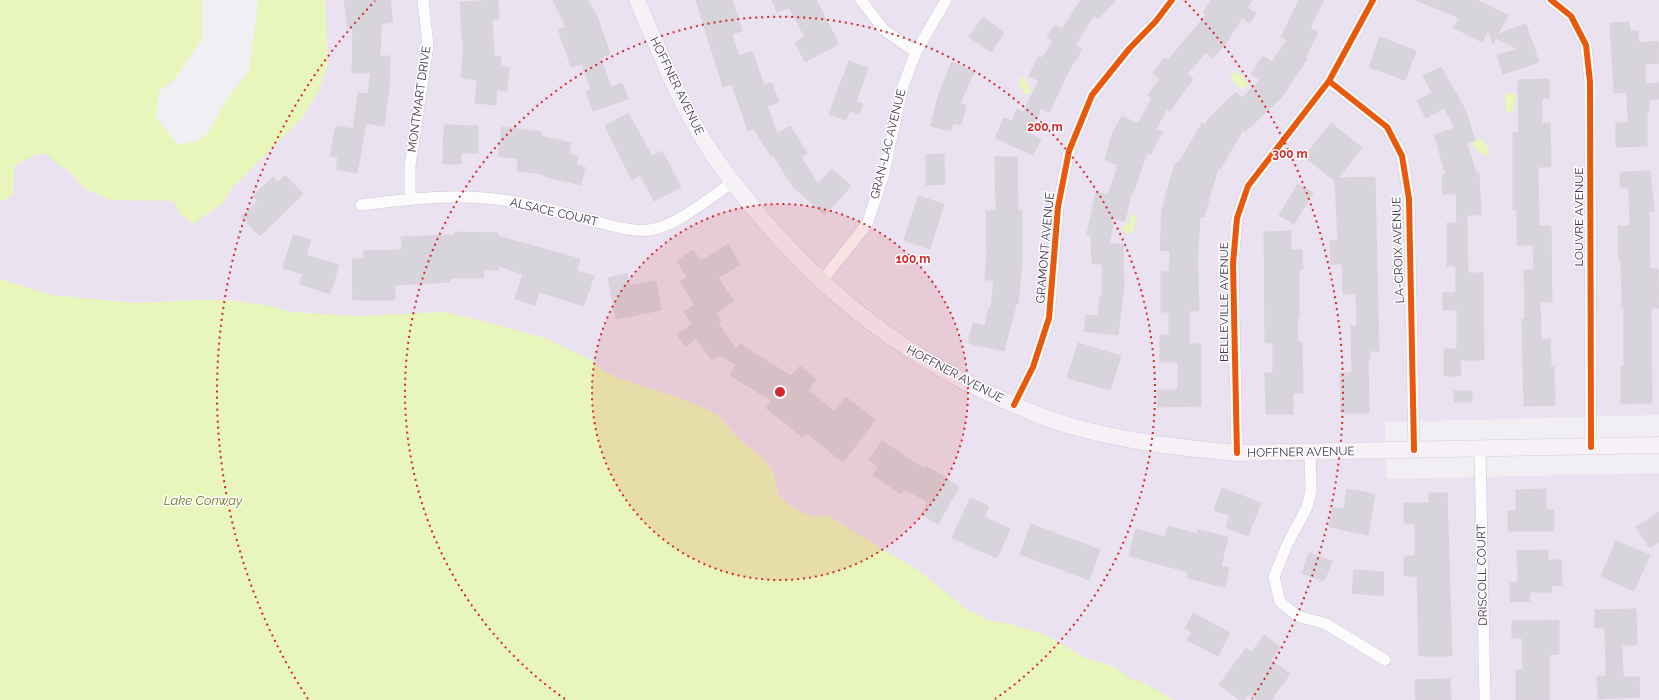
<svg xmlns="http://www.w3.org/2000/svg" width="1659" height="700" font-family="Raleway,sans-serif">
<style>
.residential{fill:#eae2f0}
.water{fill:#e9f6bb}
.building{fill:#d8d4dc;stroke:#d8d3dd}
.lines{fill:none;stroke-linecap:round;stroke-linejoin:round}
.street-casing{stroke:#cdcad1;stroke-width:12}
.secondary-casing{stroke:#d5ccdd;stroke-width:17}
.street{stroke:#fdfcfd;stroke-width:11}
.secondary{stroke:#f5f1f7;stroke-width:16}
.cycleway-casing{stroke:#fff;stroke-width:8}
.cycleway{stroke:#e8590c;stroke-width:6}
.ring{fill:none;stroke:#d62828;stroke-width:2;stroke-dasharray:2 4}
.labels{text-anchor:middle;stroke-width:3;stroke-linejoin:round;paint-order:stroke}
.street-label{font-size:12px;fill:#40374d;stroke:#fff}
.water-label{font-size:13px;font-style:italic;fill:#677e1b;stroke:#fff}
.centre{fill:#d62828;stroke:#fff;stroke-width:2}
.ring-label{font-size:12px;text-anchor:middle;font-weight:bold;fill:#d62828;stroke:#fff;stroke-width:3;stroke-linejoin:round;paint-order:stroke}
</style>
<rect width="100%" height="100%" fill="#f1eef4"/>
<!-- residential -->
<path class="residential" d="M298,0H1659V415L1385,422L1386,479L1659,473V700H1008L0,361V75L163,163L217,162Z"/>
<!-- water -->
<path class="water" d="M0,0H202V39L174,80L159,91L156,117L177,144L197,142L208,133L229,96L249,71L258,4L257,0H325L328,64L318,93L303,117L231,189L223,203L193,224L179,213L177,206L172,201L111,200L85,189L70,172L55,162L47,154L34,155L14,166L13,193L6,201L0,199Z
M1236,71L1249,84L1242,90L1230,78Z
M1024,76L1031,90L1029,94H1024V91L1019,86V79Z
M1514,93L1517,97L1514,101V111L1506,112L1505,94Z
M1476,139L1483,140L1489,151L1488,155L1485,156L1472,145Z
M1131,215H1135L1137,217L1133,231L1126,234L1121,228L1128,224Z
M0,279L51,295L136,303L198,300H227L265,305L292,312L356,316L445,312L479,320L545,338L593,361C605,377 643,386 662,392C678,397 693,403 708,410C724,417 731,433 744,443C765,461 775,465 778,494C792,508 807,520 827,515L919,571L965,608L988,620L1010,624L1046,635L1085,658L1114,667L1133,680L1143,682L1173,700H0Z"/>
<!-- building -->
<path class="building" d="M344,0H390L393,22L381,24L380,56H390L389,88L384,126L366,123L357,173L336,169L338,157L330,156L336,126L353,129L358,93L368,94L371,73H352L353,28H348Z
M498,0L499,19L492,20L494,56L501,57L500,67L509,68L507,91L497,90L496,105L475,103L477,80L461,78L464,41H462L460,2Z
M553,0H588L597,16L610,54L601,58L611,87L622,83L628,99L593,111L586,91L591,89L582,64L571,67L558,29L566,27Z
M696,0H732L742,31L732,34L739,56L752,51L764,85L772,83L779,102L767,106L777,134L790,126L807,153L801,157L818,184L832,169L851,186L825,215L793,187L773,155L771,156L754,129L748,131L732,84L723,87Z
M772,0H816L839,44L805,62L795,42L805,37L789,8L777,12Z
M1081,0H1116L1098,19L1094,15L1075,45L1082,50L1068,72L1049,113L1041,108L1030,134L1041,139L1033,155L995,138L1004,118L1012,121L1017,109L1023,112L1039,81L1029,76L1038,57L1042,58L1053,42L1047,37L1055,25L1062,29Z
M1211,0H1252L1247,8L1256,13L1250,23L1242,18L1228,40L1213,58L1206,52L1187,74L1193,79L1170,111L1167,109L1156,129L1162,132L1151,154L1147,153L1133,194L1131,193L1125,221L1114,219L1109,244H1123L1124,286L1118,335L1084,331L1086,315L1098,316L1100,296H1102V264H1092L1091,235L1087,234L1096,192L1108,195L1118,165L1105,160L1112,134L1122,116L1138,124L1152,98L1148,95L1160,79L1153,74L1164,58L1168,60L1206,15L1203,13Z
M1299,0H1324L1310,28L1318,32L1305,58L1307,59L1281,98L1245,132L1243,130L1220,169L1218,168L1204,217L1200,216L1197,272H1198L1199,311H1189V344H1201V406L1157,407V390H1178V362H1160V335H1169V312H1161V272H1169L1170,251L1160,250L1162,209L1175,163L1178,164L1202,123L1205,125L1209,118L1236,92L1242,98L1260,80L1251,74L1263,56L1272,62L1287,40L1281,37Z
M1416,0H1476L1508,15L1498,34L1526,24L1539,62L1503,74L1497,55L1518,49L1496,38L1493,44L1488,30L1482,42L1454,28L1459,18Z
M983,17L1004,33L991,52L969,37Z
M1629,22L1630,31H1638L1639,43L1658,41L1659,63L1645,64V84L1659,83V99H1649V111H1647V146L1616,147V123H1628L1627,92L1614,93L1610,23Z
M1380,37L1416,51L1405,80L1369,67Z
M849,61L868,68L856,102L863,104L859,114L850,111L846,120L829,114Z
M952,62L974,72L960,103L966,105L961,125L953,123L951,131L931,126L939,93Z
M1441,67L1465,109L1475,140L1467,143L1476,173H1479L1481,215H1467L1468,273H1483L1484,360H1460L1461,376H1444V349H1457V310H1443V293H1456V266H1447V223H1457L1456,194H1443L1442,175H1446L1434,135L1455,128L1444,108L1426,118L1417,101L1432,93L1423,76Z
M1549,79V98H1542V123H1550L1551,167H1538L1539,226H1551L1552,302H1540L1541,340L1550,339L1551,367H1554L1555,405L1524,406L1522,319H1525L1524,270H1534L1533,245H1517V209H1513V133H1519L1518,80Z
M628,113L652,156L662,151L681,187L654,201L640,175L632,180L605,126Z
M1331,123L1362,148L1338,178L1375,177L1379,351H1370V361H1368L1369,413H1341L1340,373H1352L1351,326H1357L1356,294H1343L1342,264H1331L1330,241H1338L1335,181L1304,157Z
M444,125L478,126V153H461V164H443Z
M502,127L541,132V136L571,143L569,154L578,156L576,165L585,167L581,185L543,176L544,174L517,171L518,159L498,156Z
M944,154L945,184L926,185V155Z
M995,157H1017L1018,210H1022V261L1018,304H1016L1004,351L968,343L973,323L985,326L989,307H991L994,280H985L987,252L986,211L996,210Z
M1650,171L1654,211H1649L1650,269H1658L1659,308H1651L1652,403L1621,404V366H1624V308H1622L1621,260H1619L1618,226H1630L1629,187H1620V172Z
M285,175L303,194L260,236L241,217L258,201L253,196L273,177L278,182Z
M1298,184L1313,193L1294,224L1279,215Z
M918,196L944,204L930,249L904,240Z
M1291,231V250H1302L1303,270H1299V318H1297L1298,342H1302L1303,393H1293V414H1266L1265,373H1273V343H1265L1264,232Z
M455,232L498,233V236L580,259L576,271L594,276L584,306L539,292L535,305L515,299L523,274L498,266V270H484L483,278H450V282L395,285V300H353L352,259H364L363,251L402,250L401,237L455,235Z
M293,235L311,240L306,255L339,265L330,294L300,284L303,274L283,268Z
M728,244L740,264L718,278L734,301L716,313L721,320L718,323L736,349L740,344L791,376L800,366L816,379L808,390L834,411L846,397L875,420L843,462L806,433L803,437L766,408L772,401L730,375L736,365L720,355L712,360L696,338L685,346L677,335L692,324L684,312L695,305L680,282L687,277L677,261L693,250L701,261Z
M627,274L629,286L656,281L661,310L616,319L608,278Z
M1078,343L1121,356L1110,390L1067,378Z
M1454,391H1472V402H1454Z
M882,441L924,469L926,466L959,487L938,524L921,514L928,502L904,489L901,494L873,475L878,466L869,460Z
M1222,488L1261,503L1248,536L1226,527L1230,516L1214,510Z
M1347,489L1375,494L1368,535L1329,527L1333,507L1344,509Z
M1546,489V510H1554V531H1508V511H1516V490Z
M1429,493H1447L1452,656H1419L1417,576H1404V556H1415V523H1404V503H1429Z
M970,498L989,506L984,517L1010,529L997,558L952,538Z
M1659,512V542L1650,548L1636,527Z
M1031,524L1100,550L1089,580L1020,554Z
M1168,526L1197,534L1198,530L1228,537L1221,566L1229,568L1225,587L1187,578L1188,572L1129,556L1136,529L1165,537Z
M1616,541L1650,555L1634,591L1601,576Z
M1548,550V560H1561L1562,585L1551,586L1552,592H1530V601L1510,602V583L1518,582L1517,551Z
M1309,553L1332,561L1324,581L1302,573Z
M1354,570L1384,572L1383,596L1352,593Z
M1636,609L1637,645H1622L1623,677H1639L1640,697L1598,699L1597,676H1606L1605,628H1595V610Z
M1193,613L1230,633L1218,656L1187,640L1192,632L1185,629Z
M1559,620V654L1549,655V700H1516V670H1523L1522,638H1512V621Z
M1264,635L1280,647L1271,660L1290,674L1271,700H1256L1248,694L1244,700H1240L1219,685L1246,648L1252,652Z
M1450,679L1451,700H1416L1415,680Z"/>
<g class="lines">
<!-- street casing -->
<g class="street-casing">
<path id="street" d="M861,0L884,30L916,52
M1551,0L1571,16L1586,45L1590,82L1591,447
M1329,81L1387,127L1402,156L1409,199L1414,450
M410,199V166L428,46L423,0
M361,205C415,198 468,192 521,203C548,209 575,216 601,223C616,227 633,232 649,230C677,226 709,198 733,182
M821,282L867,224L883,177L903,86L916,52L946,0
M1014,405L1033,367L1049,318L1058,207L1069,151L1092,95L1129,49L1156,21L1172,0
M1480,450L1485,700
M1237,453L1233,264L1237,218L1248,186L1329,81L1373,0
M1310,453L1311,491L1307,507L1287,545L1274,577L1280,602L1298,616L1326,624L1385,660"/>
</g>
<!-- secondary casing -->
<g class="secondary-casing">
<path id="secondary" d="M637,0C658,48 677,97 704,141C717,162 732,181 747,200C815,285 893,349 992,395C1019,407 1047,420 1075,427C1128,442 1182,448 1237,453L1659,445"/>
</g>
<!-- street -->
<use href="#street" class="street"/>
<!-- secondary -->
<use href="#secondary" class="secondary"/>
<!-- cycleway casing -->
<g class="cycleway-casing">
<path id="cycleway" d="M1551,0L1571,16L1586,45L1590,82L1591,447
M1329,81L1387,127L1402,156L1409,199L1414,450
M1014,405L1033,367L1049,318L1058,207L1069,151L1092,95L1129,49L1156,21L1172,0
M1237,453L1233,264L1237,218L1248,186L1329,81L1373,0"/>
</g>
<!-- cycleway -->
<use href="#cycleway" class="cycleway"/>
</g>
<!-- distance rings -->
<circle cx="780" cy="392" r="188" fill="#d62828" fill-opacity=".12"/>
<g class="ring">
<circle cx="780" cy="392" r="188"/>
<path d="M565 699A375 375 0 1 1 995 699"/>
<path d="M308 699A563 563 0 0 1 375 1M1185 1A563 563 0 0 1 1252 699"/>
</g>
<g class="labels">
<!-- street labels -->
<g class="street-label">
<text transform="translate(677 86) rotate(64)" y="4">HOFFNER AVENUE</text>
<text transform="translate(419 99) rotate(-82)" y="4">MONTMART DRIVE</text>
<text transform="translate(888 144) rotate(-76)" y="4">GRAN-LAC AVENUE</text>
<text transform="translate(554 212) rotate(13)" y="4">ALSACE COURT</text>
<text transform="translate(1579 217) rotate(-90)" y="4">LOUVRE AVENUE</text>
<text transform="translate(1045 248) rotate(-85)" y="4">GRAMONT AVENUE</text>
<text transform="translate(1398 250) rotate(-92)" y="4">LA-CROIX AVENUE</text>
<text transform="translate(1224 302) rotate(-90)" y="4">BELLEVILLE AVENUE</text>
<text transform="translate(955 374) rotate(28)" y="4">HOFFNER AVENUE</text>
<text transform="translate(1301 452) rotate(-1)" y="4">HOFFNER AVENUE</text>
<text transform="translate(1482 575) rotate(-91)" y="4">DRISCOLL COURT</text>
</g>
<!-- water labels -->
<g class="water-label">
<text x="203" y="505">Lake Conway</text>
</g>
</g>
<circle cx="780" cy="392" r="6" class="centre"/>
<g class="ring-label">
<text x="1045" y="131">200 m</text>
<text x="1290" y="158">300 m</text>
<text x="913" y="263">100 m</text>
</g>
</svg>
